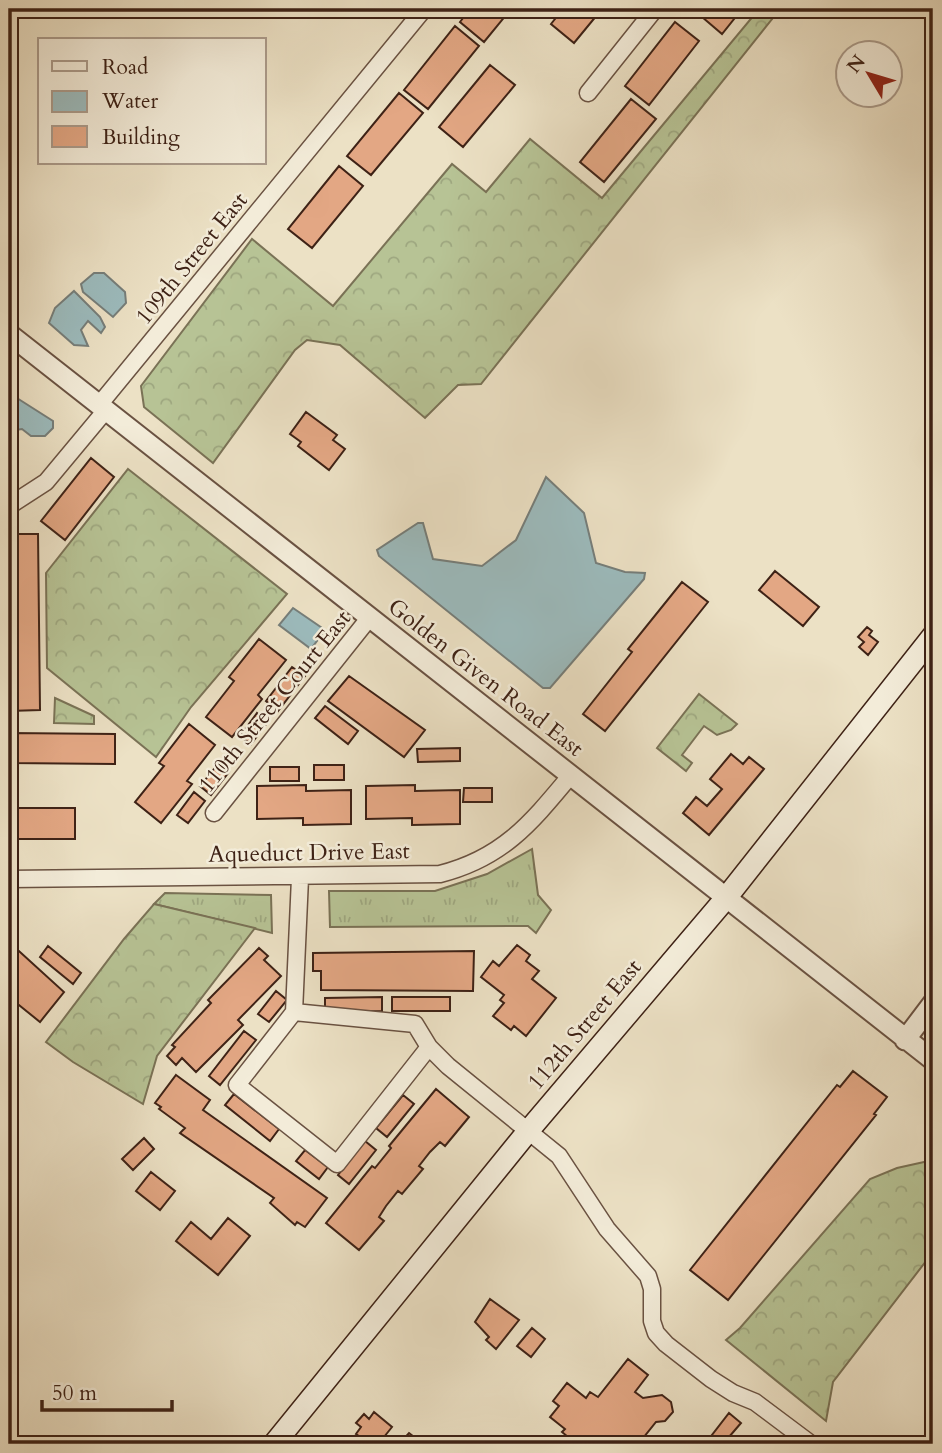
<svg xmlns="http://www.w3.org/2000/svg" width="942" height="1453" font-family="Cardo,serif">
<style>
.grass{fill:url(#grass-tufts);stroke:#7a7256;stroke-width:2}
.forest{fill:url(#forest-crowns);stroke:#7a7256;stroke-width:2}
.water{fill:#9cbbbd;stroke:#767e7a;stroke-width:2}
.building{fill:#e3a784;stroke:#3e2216;stroke-width:2}
.lines{fill:none;stroke-linecap:round;stroke-linejoin:round}
.minor-casing{stroke:#6a5242;stroke-width:19}
.tertiary-casing{stroke:#6a5242;stroke-width:23}
.secondary-casing{stroke:#3e2216;stroke-width:24}
.minor{stroke:#f3ecd9;stroke-width:16}
.tertiary{stroke:#f3ecd9;stroke-width:19}
.secondary{stroke:#f3ecd9;stroke-width:21}
.labels{text-anchor:middle;stroke-width:5;stroke-linejoin:round;paint-order:stroke}
.street-label{font-size:23px;fill:#3e2216;stroke:#f3ecd9}
</style>
<defs>
<pattern id="grass-tufts" width="24" height="20" patternUnits="userSpaceOnUse" patternTransform="scale(1.75)"><rect width="24" height="20" fill="#b7c395"/><path d="M3 7l-1-3M5 7V3M7 7l1-3M15 17l-1-3M17 17v-4M19 17l1-3" fill="none" stroke="#9ea780"/></pattern>
<pattern id="forest-crowns" width="20" height="18" patternUnits="userSpaceOnUse" patternTransform="scale(1.75)"><rect width="20" height="18" fill="#b7c395"/><path d="M2 6a3 3 0 1 1 6 0M12 15a3 3 0 1 1 6 0" fill="none" stroke="#9ea780"/></pattern>
</defs>
<rect width="100%" height="100%" fill="#ece1c5"/>
<filter id="stains"><feTurbulence type="fractalNoise" baseFrequency=".00286" numOctaves="4"/><feColorMatrix values="0 0 0 0 .2 0 0 0 0 .09 0 0 0 0 .02 0 0 0 .5 -.17"/></filter>
<radialGradient id="worn" r=".72"><stop offset=".6" stop-color="#630" stop-opacity="0"/><stop offset="1" stop-color="#630" stop-opacity=".3"/></radialGradient>
<!-- grass -->
<path class="grass" d="M532,849L538,895L551,910L536,933L528,926L330,927L329,891H435L487,874Z
M165,893L271,895L272,933L154,904Z"/>
<!-- forest -->
<path class="forest" d="M759,9H780L481,384L458,385L425,418L340,345L307,340L295,350L213,463L144,407L141,386L252,239L333,306L452,164L486,192L530,139L602,198Z
M128,469L287,594L191,707L156,757L47,668L46,573Z
M699,694L737,724L731,730L717,735L704,726L682,755L692,763L686,771L657,748Z
M55,698L94,716V724L54,723Z
M154,904L255,928L157,1056L143,1104L73,1062L46,1042L124,939Z
M933,1160V1252L833,1382L826,1421L726,1340L740,1328L870,1179L897,1168Z"/>
<!-- water -->
<path class="water" d="M94,273H104L125,292L126,303L113,317L83,292L81,284Z
M74,291L100,317L105,327L101,333L88,321L81,330L88,346L74,345L49,323L55,308Z
M9,393L53,421V428L45,436H31L22,429L9,431Z
M546,477L584,513L596,563L625,572L645,573L644,579L550,688H543L379,556L377,550L418,523H423L433,559L482,566L516,540Z
M293,608L325,630L311,649L279,625Z"/>
<!-- building -->
<path class="building" d="M470,9H511L484,42L460,22Z
M563,9H602L574,43L551,24Z
M697,9H742L722,34L695,11Z
M675,22L699,41L649,105L625,86Z
M455,26L479,46L428,109L404,90Z
M490,65L515,85L463,147L439,127Z
M399,93L423,113L371,175L347,156Z
M631,99L656,119L604,182L580,162Z
M339,166L363,186L312,248L288,229Z
M306,412L337,435L333,440L345,449L329,470L298,446L301,442L290,434Z
M91,458L114,477L65,540L41,521Z
M9,534H38L40,710L9,711Z
M775,571L819,607L803,626L759,590Z
M682,582L708,602L605,731L583,714L632,652L628,649Z
M867,627L872,631L869,635L878,642L868,655L859,647L864,642L858,637Z
M259,639L286,660L258,695L262,699L232,737L206,717L234,681L229,677Z
M292,667L305,676L278,711L266,701Z
M349,676L425,730L404,757L328,701Z
M325,706L358,731L348,744L315,718Z
M257,713L268,722L251,744L240,736Z
M189,724L215,745L187,781L192,784L161,823L135,802L164,766L159,763Z
M9,733L115,734V764L9,763Z
M460,748V761L418,762L417,749Z
M731,754L743,764L749,757L764,769L709,835L683,813L696,797L707,806L722,789L710,779Z
M218,764L229,772L211,795L200,786Z
M314,765H344V780H314Z
M270,767H299V781H270Z
M306,785V791L351,790V824L303,825V818L257,819V786Z
M415,785V791L460,790V824L412,825V818L366,819V786Z
M464,788H492V802H463Z
M194,792L205,801L188,823L177,815Z
M9,808H75V839H9Z
M9,942L64,992L40,1022L9,997Z
M517,945L530,955L526,961L539,971L532,979L556,998L526,1036L514,1026L511,1030L493,1016L504,1003L500,1000L504,995L481,977L493,961L499,966Z
M48,946L81,973L73,984L40,957Z
M259,948L268,956L264,960L281,976L238,1020L243,1025L196,1072L182,1058L176,1065L167,1056L175,1047L172,1045L211,1003L208,1000Z
M474,951L473,991L321,990V971H313V953Z
M276,991L287,1000L269,1022L258,1014Z
M382,997V1011L325,1012V998Z
M392,997H450V1011H392Z
M244,1031L256,1040L220,1085L209,1076Z
M853,1071L887,1097L874,1114L876,1115L728,1300L690,1270L837,1085L840,1087Z
M176,1075L210,1100L203,1110L327,1198L305,1227L297,1222L295,1225L270,1203L274,1198L180,1133L185,1128L159,1109L161,1107L155,1103Z
M436,1089L469,1117L445,1146L440,1142L430,1152L419,1166L423,1169L402,1194L398,1191L386,1206L379,1217L384,1221L359,1250L326,1223L372,1166L375,1168L391,1148L389,1146Z
M234,1094L279,1129L270,1141L225,1105Z
M403,1095L414,1104L387,1137L376,1128Z
M144,1138L154,1149L133,1170L122,1159Z
M365,1141L376,1150L349,1184L338,1175Z
M305,1150L328,1167L319,1179L296,1161Z
M151,1172L175,1191L160,1210L136,1191Z
M228,1218L250,1236L218,1275L176,1241L191,1222L211,1239Z
M490,1299L519,1320L496,1349L486,1340L489,1337L475,1322Z
M532,1328L545,1339L531,1357L517,1346Z
M628,1359L648,1375L635,1392L643,1398L662,1395L671,1402L673,1412L665,1421L656,1422L640,1442L642,1444H572L574,1442L562,1432L565,1429L550,1417L559,1406L553,1401L567,1383L586,1398L590,1392L598,1397Z
M374,1412L392,1427L384,1437L389,1441L387,1444H370L356,1434L361,1427L356,1423L364,1414L369,1419Z
M729,1413L741,1423L723,1444H705Z
M409,1433L423,1444H399Z"/>
<g class="lines">
<!-- minor casing -->
<g class="minor-casing">
<path id="minor" d="M588,93L655,9
M99,405L424,9
M9,506L46,482L106,410
M214,813L370,617
M9,879L440,874C503,858 531,823 571,775
M294,1012L415,1024L429,1047L448,1066L559,1156L607,1229L648,1276L652,1289V1321L656,1333L666,1344L711,1379L733,1393L755,1402L811,1444
M294,1012L237,1085L337,1164L429,1047
M294,1012L300,878"/>
</g>
<!-- tertiary casing -->
<g class="tertiary-casing">
<path id="tertiary" d="M9,334L933,1060
M905,1040L933,1003"/>
</g>
<!-- secondary casing -->
<g class="secondary-casing">
<path id="secondary" d="M274,1444L529,1130L726,898L933,636"/>
</g>
<!-- minor -->
<use href="#minor" class="minor"/>
<!-- tertiary -->
<use href="#tertiary" class="tertiary"/>
<!-- secondary -->
<use href="#secondary" class="secondary"/>
</g>
<g class="labels">
<!-- street labels -->
<g class="street-label">
<text transform="translate(191 258) rotate(-51)" y="8">109th Street East</text>
<text transform="translate(486 677) rotate(38)" y="8">Golden Given Road East</text>
<text transform="translate(274 701) rotate(-51)" y="8">110th Street Court East</text>
<text transform="translate(309 852) rotate(-1)" y="8">Aqueduct Drive East</text>
<text transform="translate(584 1024) rotate(-50)" y="8">112th Street East</text>
</g>
</g>
<!-- margin -->
<rect width="942" height="1453" fill="none" stroke="#ece1c5" stroke-width="35"/>
<rect x="10" y="10" width="921" height="1432" fill="none" stroke="#3e2216" stroke-width="3.5"/>
<rect x="18" y="18" width="907" height="1418" fill="none" stroke="#3e2216" stroke-width="2"/>
<!-- legend -->
<rect x="38" y="38" width="228" height="126" fill="#f3ecd9" stroke="#ab9b8b" stroke-width="2"/>
<rect x="52" y="61" width="35" height="10" fill="#f3ecd9" stroke="#ab9b8b" stroke-width="2"/>
<text x="102" y="74" font-size="21" fill="#3e2216">Road</text>
<rect x="52" y="91" width="35" height="21" fill="#9cbbbd" stroke="#ab9b8b" stroke-width="2"/>
<text x="102" y="108" font-size="21" fill="#3e2216">Water</text>
<rect x="52" y="126" width="35" height="21" fill="#e3a784" stroke="#ab9b8b" stroke-width="2"/>
<text x="102" y="144" font-size="21" fill="#3e2216">Building</text>
<!-- north arrow -->
<g transform="translate(869 74) rotate(308)"><circle r="33" fill="#f3ecd9" stroke="#ab9b8b" stroke-width="2"/>
<path d="M0-5L12 26L0 18L-12 26Z" fill="#8f2418"/>
<text y="-10" font-size="19" font-weight="bold" text-anchor="middle" fill="#3e2216">N</text>
</g>
<!-- scale -->
<path d="M42 1400v10h130v-10" fill="none" stroke="#3e2216" stroke-width="3.5"/>
<text x="52" y="1400" font-size="21" fill="#3e2216" stroke="#f3ecd9" stroke-width="5" paint-order="stroke">50 m</text>
<rect width="100%" height="100%" filter="url(#stains)"/>
<rect width="100%" height="100%" fill="url(#worn)"/>
</svg>
